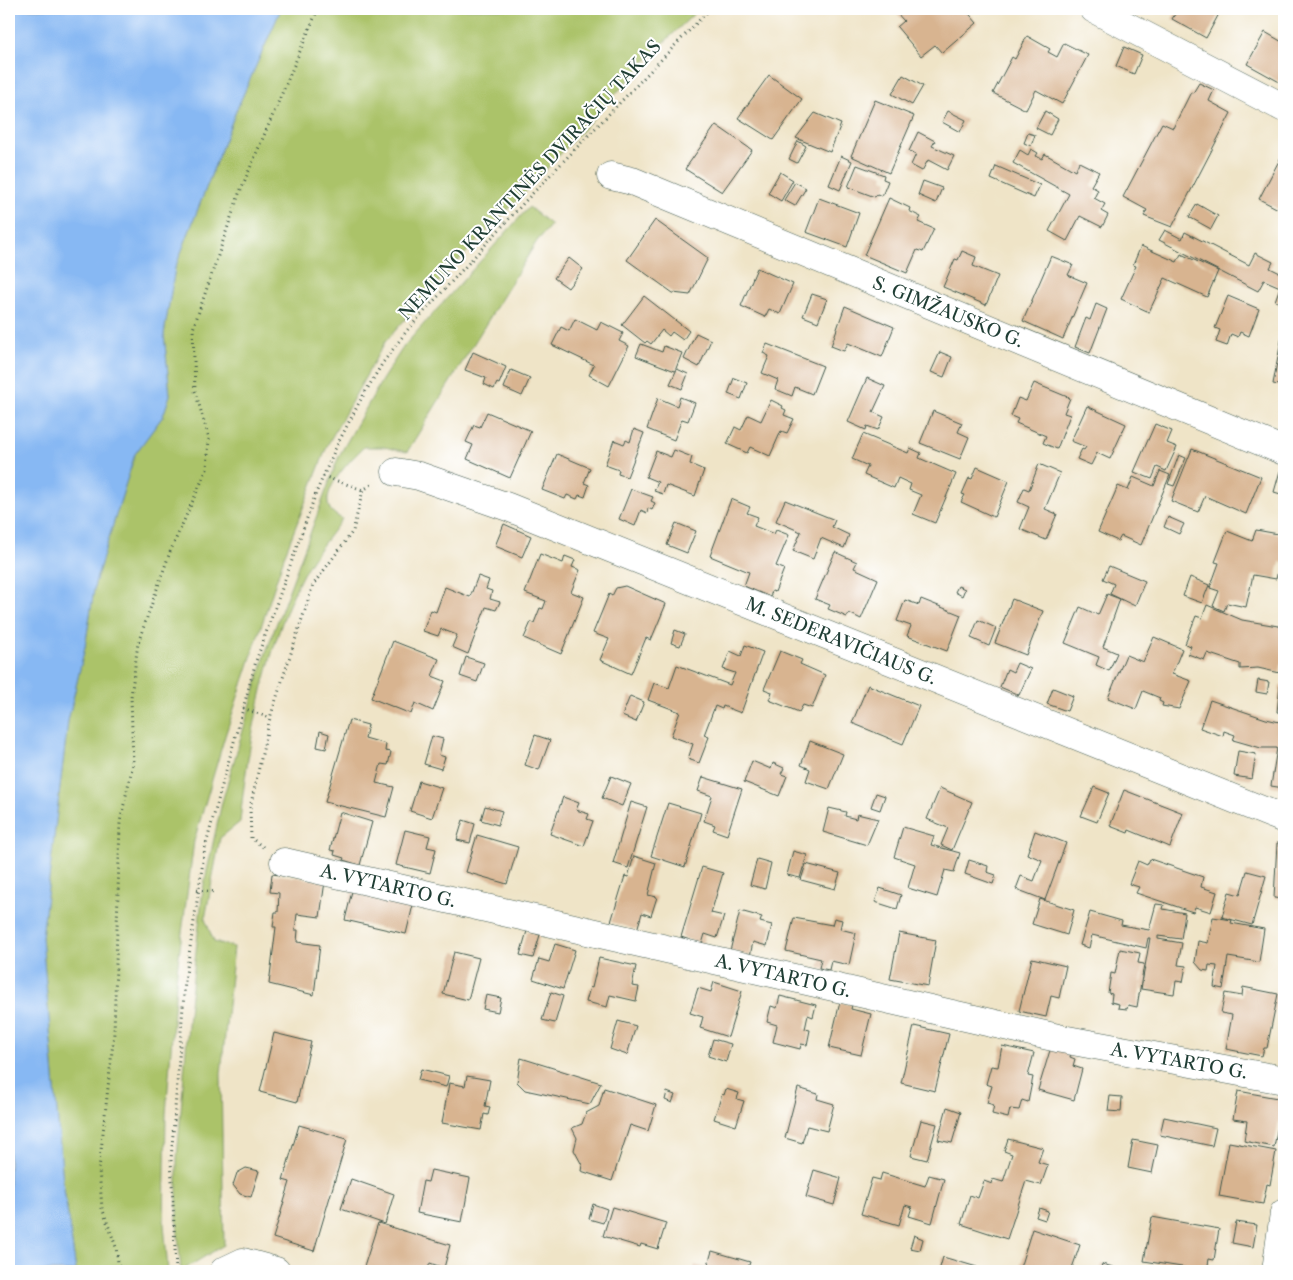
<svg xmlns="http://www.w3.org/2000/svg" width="1293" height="1280" font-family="'Libre Caslon Text',serif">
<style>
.green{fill:#abc369;stroke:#65804e}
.water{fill:#87b8f3;stroke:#537a94}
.building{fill:#d8b490}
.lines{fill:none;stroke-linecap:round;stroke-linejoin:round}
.street-casing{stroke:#3e564a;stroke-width:29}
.path{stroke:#3e564a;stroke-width:3;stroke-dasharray:1 4;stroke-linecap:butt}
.street{stroke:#fff;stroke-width:28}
.labels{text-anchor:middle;stroke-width:4;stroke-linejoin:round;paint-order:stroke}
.street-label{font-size:18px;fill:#1f3d34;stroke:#fff}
</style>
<rect width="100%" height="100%" fill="#fff"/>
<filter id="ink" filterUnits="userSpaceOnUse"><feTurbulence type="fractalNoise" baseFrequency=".02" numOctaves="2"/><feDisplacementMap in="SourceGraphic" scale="10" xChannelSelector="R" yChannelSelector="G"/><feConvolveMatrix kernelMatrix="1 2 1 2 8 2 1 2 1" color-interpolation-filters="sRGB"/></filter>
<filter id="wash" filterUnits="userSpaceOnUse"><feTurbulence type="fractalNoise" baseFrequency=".0096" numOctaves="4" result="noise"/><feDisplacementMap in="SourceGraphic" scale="20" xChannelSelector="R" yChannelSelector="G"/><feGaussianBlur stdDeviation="1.12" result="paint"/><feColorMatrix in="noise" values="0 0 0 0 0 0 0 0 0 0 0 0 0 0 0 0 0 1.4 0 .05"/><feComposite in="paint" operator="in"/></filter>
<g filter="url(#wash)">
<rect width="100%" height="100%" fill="#efe4c7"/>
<!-- green -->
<path class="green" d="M281,9H699L656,50L530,187L454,265L385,342L328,444L285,554L225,736L194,841L177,971L166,1114L164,1224L168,1271H76L63,1182L42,937L68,721L85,647L95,583L135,454L163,416L170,395L164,334L175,268L236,111Z
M529,207L551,225L537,241L407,452L384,447H364C352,458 319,491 330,509C332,513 339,517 342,519C328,539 309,560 299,582C266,651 247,746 240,822L220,838L205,919L214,942L234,947L221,1074L224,1245L181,1271L177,1223V1159L189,1013L203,889L222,802L266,652L339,456L382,380L404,346Z"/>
<!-- water -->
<path class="water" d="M9,9H281L236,111L175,268L164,334L170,395L163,416L135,454L95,583L85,647L68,721L42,937L63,1182L76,1271H9Z"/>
<g id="blocks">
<!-- building -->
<path class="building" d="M893,9H965L977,23L942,53L935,45L921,56L897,27L904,21Z
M1178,9H1218L1221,10L1206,38L1172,19Z
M1265,32L1284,43L1283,84L1247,64Z
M1027,36L1050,49L1048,52L1057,57L1064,43L1088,55L1062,104L1036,90L1026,110L993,93L1012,57L1015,59Z
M1124,47L1142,55L1134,74L1116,66Z
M769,75L802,99L773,140L738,118Z
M903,75L923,86L912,105L892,94Z
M1199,83L1214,90L1209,101L1231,113L1172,227L1144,216L1147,210L1123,197L1162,123L1173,128L1191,92L1193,93Z
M875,100L914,116L889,173L851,156Z
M948,111L966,120L960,132L942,122Z
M1045,111L1058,119L1050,135L1036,128Z
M815,113L841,124L830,152L796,138Z
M716,125L752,150L722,192L685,169Z
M918,132L935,141L932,146L954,156L947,170L928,160L922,171L911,165L916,154L909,151Z
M1028,133L1035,135L1031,146L1024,143Z
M798,141L806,146L797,163L789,159Z
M1031,149L1038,153L1036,156L1042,159L1045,154L1075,171L1079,162L1099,172L1091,186L1098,190L1094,198L1105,204L1101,211L1108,215L1102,227L1080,216L1067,241L1049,231L1069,194L1013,163L1020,150L1028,155Z
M1282,155L1284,156V212L1259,199Z
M841,156L852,161L840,190L829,185Z
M857,165L884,175L883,179L888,181L882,196L877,194L875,197L848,187Z
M996,166L1040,185L1034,198L991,179Z
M780,172L793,180L781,201L768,193Z
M923,181L942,188L936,203L918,195Z
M795,182L806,188L795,206L784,200Z
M819,198L859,213L847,247L806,232Z
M889,198L910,208L909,211L921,217L918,222L934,229L923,252L917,250L907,273L864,255Z
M1197,204L1218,216L1211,229L1189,217Z
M655,220L708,258L690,295L673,293L627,260Z
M1165,230L1182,239L1185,232L1249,265L1255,253L1273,262L1270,268L1284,275V304L1275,301L1280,287L1264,280L1258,291L1159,240Z
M1141,246L1177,262L1181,254L1218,271L1207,297L1165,278L1149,312L1121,299L1136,266L1133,265Z
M962,251L976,257L973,266L998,276L986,305L943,287L955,259L958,260Z
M1051,256L1073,265L1068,275L1087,283L1063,339L1023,321Z
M569,258L583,269L568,288L554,278Z
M757,268L793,284L780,314L769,309L765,317L741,306Z
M812,294L827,299L818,322L803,316Z
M644,296L689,331L683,340L672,332L669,336L662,330L651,344L647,341L645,343L622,325Z
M1228,296L1259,309L1249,336L1240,332L1238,337L1231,334L1227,346L1216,342L1220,330L1215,328Z
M1096,304L1107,309L1090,353L1075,347L1086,318L1090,320Z
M845,306L894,327L882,357L848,343L844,351L831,346Z
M575,319L597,330L601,322L623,333L619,341L629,346L609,386L589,375L594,365L552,345L561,327L569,331Z
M1283,330H1284V386L1273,384Z
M696,333L711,340L699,367L684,359Z
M641,344L662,352L664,346L682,353L675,371L636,356Z
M767,344L823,366L812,394L795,387L792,396L775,389L778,380L762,373L769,356L763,353Z
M473,352L506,367L499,384L497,383L494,389L484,384L486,378L465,370Z
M940,352L952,357L944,377L931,372Z
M677,369L688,374L682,389L670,384Z
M511,370L530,378L522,396L504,388Z
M734,378L747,383L741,399L728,394Z
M867,378L885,386L873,412L884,417L878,430L867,426L866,430L848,422Z
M1034,383L1070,398L1064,413L1070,415L1057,449L1043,443L1046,436L1016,423L1018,419L1011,416L1018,398L1026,401Z
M680,397L695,403L688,421L682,419L674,440L647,429L658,398L677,406Z
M771,400L783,406L782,408L786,410L784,415L794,419L787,433L781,431L770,456L750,447L747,453L727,444L735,427L741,430L748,415L761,421Z
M1087,406L1126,424L1110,459L1097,453L1091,465L1077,459L1082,449L1084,450L1086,447L1071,441Z
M933,411L962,423L958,432L969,437L960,459L920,443Z
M487,412L531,431L510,478L467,459L473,445L466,442L474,425L480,427Z
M1155,424L1172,431L1167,443L1177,447L1166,471L1157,467L1152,479L1134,472Z
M634,429L644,433L627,477L618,474L619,470L605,465L614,440L624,444L626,440L630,442Z
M863,434L908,453L910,448L921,453L919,458L956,474L935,523L913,514L921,495L909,490L911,484L898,478L894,488L864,475L868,466L852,459Z
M1192,449L1261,477L1246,514L1205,496L1198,512L1171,501Z
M674,450L692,457L690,464L704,470L695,496L666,485L663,494L654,491L658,482L646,477L656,451L671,457Z
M557,454L590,468L584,483L589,485L585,497L579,495L577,499L567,495L565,499L542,490Z
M1179,455L1186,458L1174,486L1168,484Z
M1039,464L1060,473L1045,509L1057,514L1046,540L1020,529L1029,507L1018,502L1024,488L1029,490Z
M977,467L1009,481L994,517L961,502L965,495L962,494L969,478L972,479Z
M1160,471L1170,475L1141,545L1121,536L1118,541L1098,532L1118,486L1128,490L1133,477L1154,486Z
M1280,471L1284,472V495L1274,492Z
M631,489L653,497L651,501L655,503L652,510L648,508L647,513L641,510L635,526L619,519Z
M731,499L750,507L747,513L758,517L754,526L774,534L776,530L789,535L776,566L784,569L775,592L772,591L770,597L744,586L749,572L710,556Z
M785,500L835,520L832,527L849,535L844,548L821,538L813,559L793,551L801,532L776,521Z
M1168,517L1184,524L1179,534L1164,527Z
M676,523L696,531L687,553L667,545Z
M504,524L531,536L522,557L495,546Z
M1256,530L1284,535V563L1280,562L1276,579L1253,575L1246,607L1227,603L1224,611L1213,606L1219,591L1210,588L1219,563L1215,562L1227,531L1252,541Z
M835,552L857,562L854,568L878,579L861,619L849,613L847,617L828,609L830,605L815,599Z
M540,554L563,563L565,556L575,560L572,567L580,570L571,592L584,597L561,654L524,638L531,622L534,623L540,608L543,609L546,601L525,593Z
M1109,566L1145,581L1135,606L1110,594L1114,584L1103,579Z
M478,576L489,580L486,589L492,591L490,599L500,602L496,610L486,607L468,654L452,647L457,635L441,629L438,636L423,631L431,610L436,612L445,587L470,597Z
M1190,577L1209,585L1202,603L1183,596Z
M625,586L666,604L651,640L646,638L631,674L600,660L609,639L593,633L609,594L612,596L616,588Z
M958,586L965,589L962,596L955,592Z
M1107,594L1120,599L1103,647L1117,653L1109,671L1096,665L1099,657L1065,643L1080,607L1098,615Z
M921,599L961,615L947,651L907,636L911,626L897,621L905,600L919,605Z
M1012,599L1043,611L1026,655L995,643Z
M1207,605L1242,620L1284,627V648L1280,673L1258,668L1240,669V664L1207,653L1204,660L1188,654L1191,646L1185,644L1196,616L1202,618Z
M978,620L996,628L989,646L971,638Z
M675,630L685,634L680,646L671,643Z
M1154,637L1182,649L1172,674L1191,681L1179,709L1162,706L1163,703L1159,701L1160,698L1143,691L1136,709L1108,698L1126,655L1143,662Z
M393,641L439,659L432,676L445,681L433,711L415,703L411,714L371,698Z
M745,645L763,652L741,713L723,706L722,709L715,706L704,735L709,737L699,763L688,759L693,744L671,736L680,712L648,700L654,683L669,688L677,665L730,685L735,673L723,669L730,651L741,656Z
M780,651L802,660L800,664L825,675L812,708L803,705L799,712L769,700L772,692L764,689Z
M466,657L484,663L477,682L460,676Z
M1017,663L1031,669L1019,695L1000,687L1007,669L1013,672Z
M1258,680L1269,682L1267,694L1256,692Z
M868,685L919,706L903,744L852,723Z
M1280,685H1284V713L1277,712Z
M1053,688L1073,696L1067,711L1047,704Z
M630,696L644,702L636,722L622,716Z
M1210,700L1266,719L1284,723V788L1271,786L1277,748H1261L1233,740L1235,735L1224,731L1223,736L1200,728Z
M349,720L368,725L365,738L386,744L385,751L391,752L388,765L381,764L376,783L394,787L386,817L325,802Z
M320,731L329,734L326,749L317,747Z
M535,735L550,740L539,770L525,765Z
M432,736L443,739L439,755L445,757L441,769L424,764Z
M810,741L843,754L829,789L806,781L810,769L801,765Z
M1238,751L1256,754L1252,779L1234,776Z
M752,761L771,769L773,763L784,768L781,774L787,776L779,796L744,782Z
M611,776L631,784L622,806L602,798Z
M703,777L742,789L727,835L713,830L715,825L704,821L712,796L698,791Z
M419,781L442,788L432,818L410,811Z
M1094,787L1109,793L1097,822L1081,816Z
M940,788L972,802L952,850L941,845L948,828L927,819Z
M1124,790L1183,813L1170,847L1129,830L1128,833L1110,826Z
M876,793L885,796L880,810L871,807Z
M563,797L579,803L576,810L589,814L587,819L593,821L584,846L550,834Z
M631,802L647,807L628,868L613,863Z
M668,803L701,813L685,867L651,856Z
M485,806L502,811L498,825L481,820Z
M829,808L846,812L845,816L856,819L857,814L878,819L867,845L823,832Z
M340,812L372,822L360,865L343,860L344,858L334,855L335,851L330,850Z
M463,820L475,824L470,843L457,840Z
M903,827L934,836L931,845L960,853L954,872L945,870L937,897L908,888L915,864L894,857Z
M405,830L430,836L427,847L436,849L430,873L396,865Z
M1035,831L1066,843L1045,900L1016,889L1021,876L1034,881L1042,860L1027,854Z
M477,835L518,847L507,884L466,872Z
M1277,843H1284V899L1274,898Z
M793,851L807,855L800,878L787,875Z
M634,856L656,863L648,895L657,897L651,916L642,913L637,930L611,922L625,876L628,877Z
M757,859L771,863L765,889L750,885Z
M1150,859L1203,877L1201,887L1217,892L1211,912L1195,907L1193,912L1136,893L1139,887L1129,884L1138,861L1147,865Z
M969,860L988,866L987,872L996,875L993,884L965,874Z
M806,864L840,873L835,889L801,880Z
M702,867L723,873L711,913L724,916L717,938L705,934L702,944L681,937Z
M1247,871L1266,876L1252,925L1222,917L1229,892L1240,895Z
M272,874L325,881L320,917L297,914L295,930H298L297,942L320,945L314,995L269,984L276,927H273L275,912H278L279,893L270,892Z
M880,888L901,895L897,909L875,902Z
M352,891L413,905L406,934L345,920Z
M1040,899L1074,910L1067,935L1032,924Z
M1156,904L1164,905L1163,909L1185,913L1181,939L1158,936V939L1182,943L1178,965L1186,966L1183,982L1176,981L1174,994L1141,989L1150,938H1148L1146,948L1092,935L1089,948L1080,945L1090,912L1122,921L1121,925L1149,930Z
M740,911L762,917L760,922L772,925L767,946L753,942L750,956L730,951Z
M1213,917L1232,920L1231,923L1264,929L1259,962L1228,957L1223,989L1214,987L1217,966L1209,965L1208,971L1202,970L1195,962L1198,941L1208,943Z
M794,918L832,925L834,918L842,920L840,929L856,933L849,965L831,961L829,970L819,968L821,959L786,951Z
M527,931L540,935L533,958L520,955Z
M899,933L936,940L928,986L890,979Z
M555,944L575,950L563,989L533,979L539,959L549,962Z
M1120,949L1140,953L1138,963L1144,964L1137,1007L1128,1005L1127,1009L1118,1008L1119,1004L1111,1002L1112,994L1108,993L1111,973L1115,974Z
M454,952L479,958L468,1000L443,994Z
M599,958L636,966L632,986L639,987L636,1001L610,995L607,1007L586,1002L590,987L592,988Z
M1032,958L1066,966L1059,998L1051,996L1046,1017L1019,1011Z
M714,982L742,991L728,1037L700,1028L703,1017L690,1013L698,988L711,992Z
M1243,987L1278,994L1267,1048H1264L1262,1056L1226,1049L1232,1015L1221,1013L1225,993L1242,996Z
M551,992L563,996L555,1023L542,1020Z
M486,995L501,998L498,1012L483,1009Z
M780,996L816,1005L813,1017L808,1015L805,1029L810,1030L807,1045L801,1044L800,1049L773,1042L777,1025L767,1022L771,1006L777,1008Z
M840,1002L852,1005L851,1009L871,1014L861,1055L829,1048Z
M618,1021L636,1026L627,1055L610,1049Z
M914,1026L949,1034L935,1091L901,1083Z
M274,1033L311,1042L297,1102L260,1092Z
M713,1039L731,1044L726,1062L708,1056Z
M1002,1046L1034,1053L1028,1076L1033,1077L1028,1102L1022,1100L1019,1110L1010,1109L1008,1118L992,1114L994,1105L987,1103L992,1086L986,1084L991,1066L998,1067Z
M1051,1047L1071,1053L1070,1057L1075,1059L1073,1066L1082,1069L1074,1100L1038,1090Z
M521,1058L601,1083L590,1104L525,1090L517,1082Z
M421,1069L449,1076L446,1087L418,1080Z
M467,1076L490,1080L485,1106L490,1107L488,1115L484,1114L481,1130L442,1123L449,1083L465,1086Z
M604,1088L656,1105L648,1131L630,1125L612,1181L581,1171L582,1165L574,1150L577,1138L572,1128L582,1124L586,1113L599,1106Z
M798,1088L818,1094L817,1099L834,1104L827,1131L807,1126L802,1143L785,1138Z
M726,1089L739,1093L737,1099L744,1101L736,1126L714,1119L722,1094L724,1095Z
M1238,1091L1283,1099L1274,1147L1244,1141L1247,1121L1233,1119Z
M667,1092L675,1095L672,1103L665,1100Z
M1110,1096L1122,1097L1121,1112L1108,1111Z
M947,1107L961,1112L952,1143L938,1140Z
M1164,1117L1216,1128L1212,1146L1160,1135Z
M921,1120L937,1124L927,1160L911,1156Z
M299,1125L347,1139L314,1251L273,1238L290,1182L283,1180Z
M1008,1139L1043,1148L1038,1162L1048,1165L1041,1185L1026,1181L1007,1239L961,1224L970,1195L978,1198L984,1181L992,1184L993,1179L1003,1182L1012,1154L1004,1151Z
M1133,1140L1158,1145L1152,1173L1128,1168Z
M1229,1142L1276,1151L1270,1185L1267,1184L1263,1204L1219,1196Z
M246,1168L259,1171L251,1197L240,1194L233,1185L237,1173Z
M431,1170L470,1178L462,1222L417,1213L423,1181L428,1182Z
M814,1170L841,1178L834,1205L806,1197Z
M882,1173L925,1186L929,1175L944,1179L932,1223L909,1216L912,1207L905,1205L899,1225L861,1214L872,1178L880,1180Z
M351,1179L394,1194L385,1224L341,1209Z
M593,1204L607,1209L603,1223L589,1219Z
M612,1207L666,1223L658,1249L641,1244L640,1247L603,1236Z
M1039,1208L1048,1211L1045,1220L1036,1217Z
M1152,1217L1219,1229L1214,1260L1209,1259L1207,1271L1144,1261Z
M1236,1222L1257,1225L1253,1247L1232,1243Z
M378,1223L450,1245L444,1268L430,1263L427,1271L363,1270Z
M1032,1229L1080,1245L1071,1271H1019Z
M914,1235L923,1239L920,1250L910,1248Z
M712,1251L750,1262L747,1271H693L695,1265L707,1268Z
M943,1257L977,1267L975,1271H939Z
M1102,1264L1120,1269V1271H1100Z"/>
</g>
</g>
<g filter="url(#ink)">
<use href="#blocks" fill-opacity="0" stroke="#3e564a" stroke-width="1"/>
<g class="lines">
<!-- street casing -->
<g class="street-casing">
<path id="street" d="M1094,9L1284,108
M611,176L632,181L1284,451
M396,472L419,476L508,507L1284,819
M284,862L1062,1039L1284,1080
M224,1271L243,1262L276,1271
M1276,1271L1284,1213"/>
</g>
<!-- path -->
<path class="path" d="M323,476L363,490
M243,708L270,718
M263,847L251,838L250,808L270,718L313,585L353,531L363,490L373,484
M197,890L216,892
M119,1271L116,1247L102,1208L99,1169L114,1033L120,822L133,764L131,697L138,643L170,552L207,469L209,438L195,391L193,329L239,194L318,9
M176,1271L171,1160L185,981L205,848L256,661L316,493L336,447L360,401L382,364L409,328L530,196L710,9"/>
<!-- street -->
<use href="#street" class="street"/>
</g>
</g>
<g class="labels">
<!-- street labels -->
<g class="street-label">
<text transform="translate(530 180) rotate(-47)" y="6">NEMUNO KRANTINĖS DVIRAČIŲ TAKAS</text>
<text transform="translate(948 312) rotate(22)" y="6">S. GIMŽAUSKO G.</text>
<text transform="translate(841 641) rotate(22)" y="6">M. SEDERAVIČIAUS G.</text>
<text transform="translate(388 886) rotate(13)" y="6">A. VYTARTO G.</text>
<text transform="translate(783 976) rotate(13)" y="6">A. VYTARTO G.</text>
<text transform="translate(1179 1061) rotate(10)" y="6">A. VYTARTO G.</text>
</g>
</g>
<!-- margin -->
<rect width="1293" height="1280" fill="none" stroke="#fff" stroke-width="30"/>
</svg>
